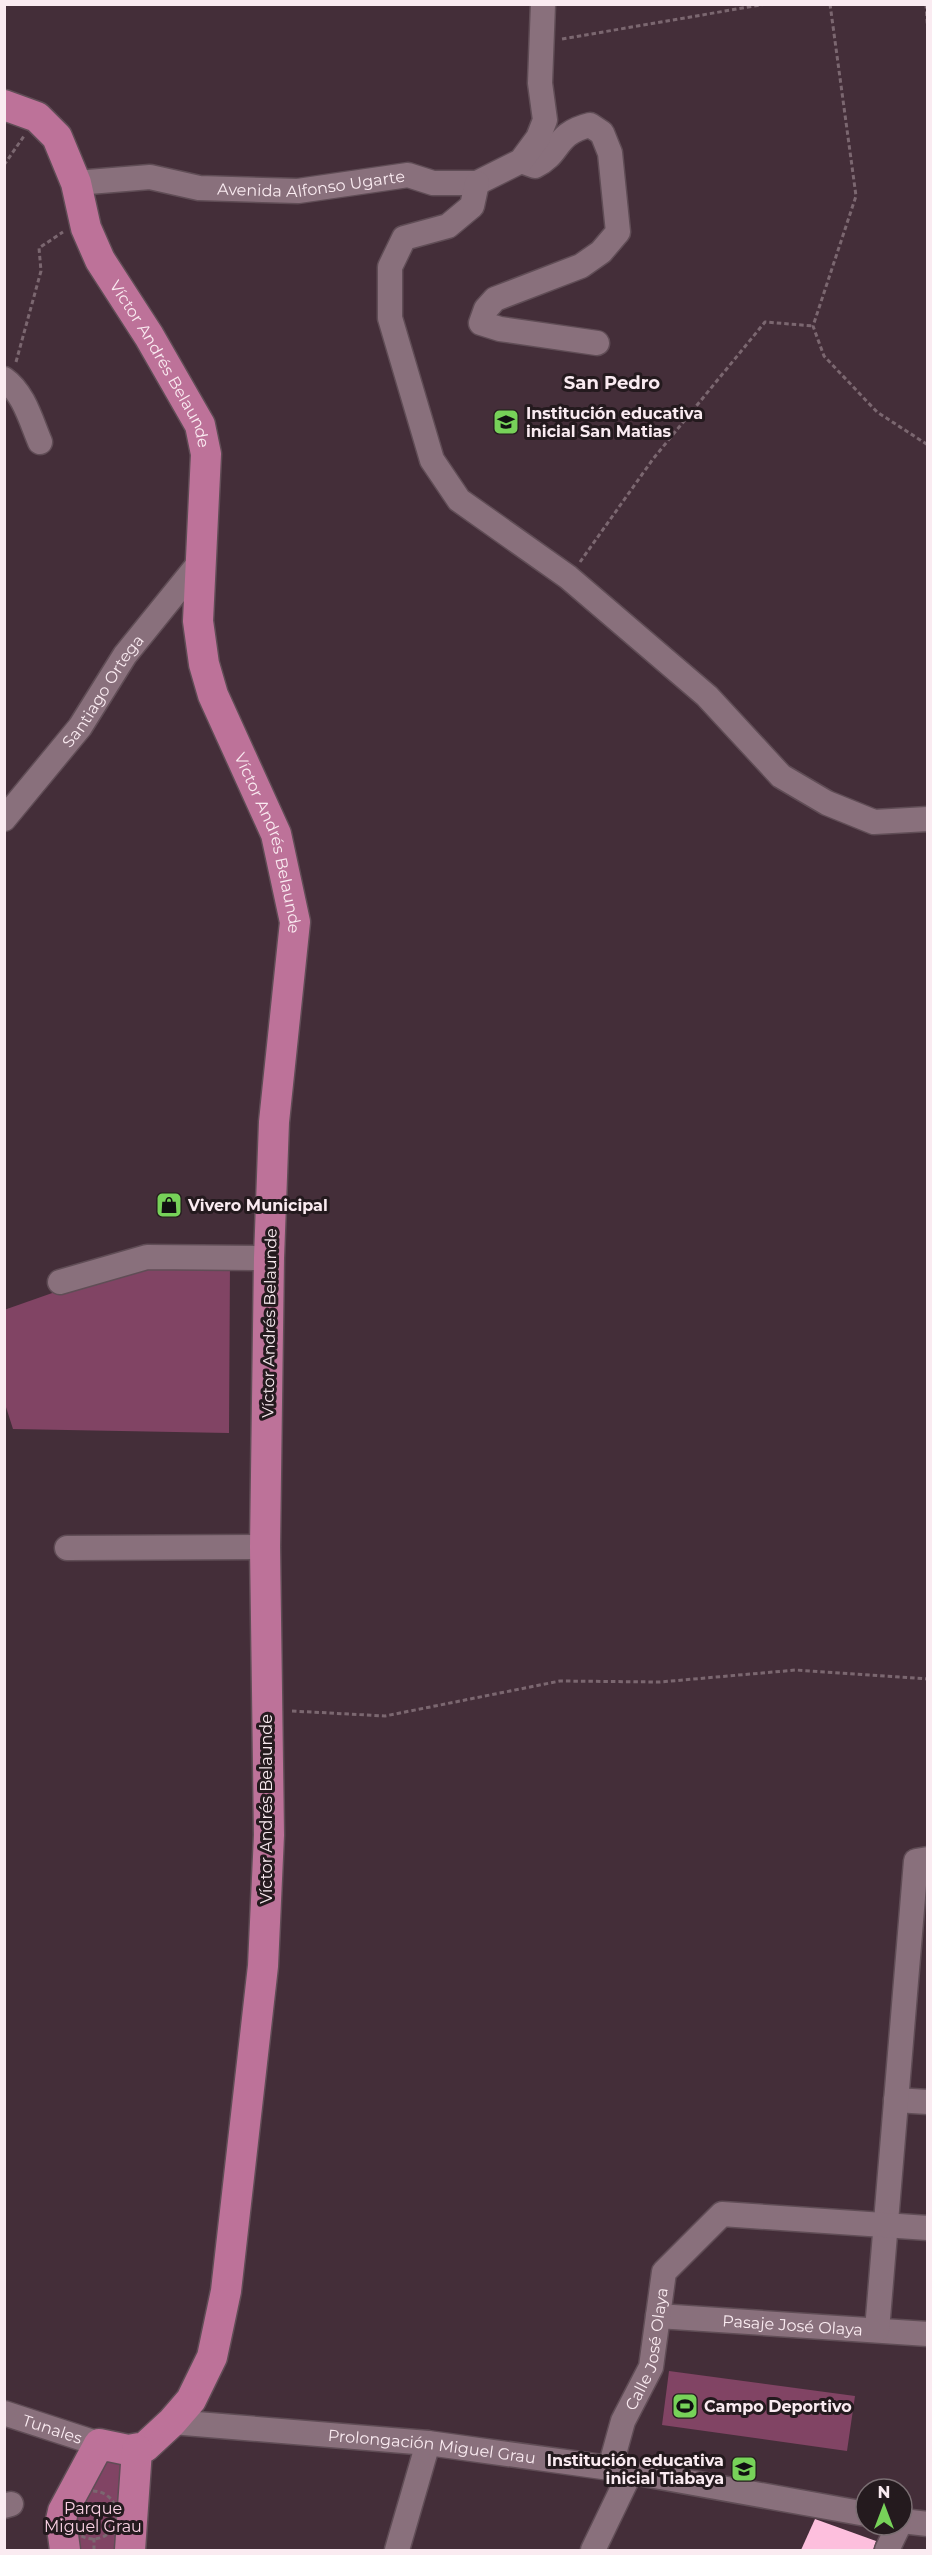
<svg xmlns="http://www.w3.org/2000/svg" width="932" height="2555" font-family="Montserrat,sans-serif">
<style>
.green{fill:#814464}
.building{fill:#fdbfdd}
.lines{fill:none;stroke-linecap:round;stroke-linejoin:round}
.minor-casing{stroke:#604d56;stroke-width:27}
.major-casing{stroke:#604d56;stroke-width:33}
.path{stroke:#7b6770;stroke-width:3;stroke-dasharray:4.5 3;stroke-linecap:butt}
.minor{stroke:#89707c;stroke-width:24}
.major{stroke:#bd7299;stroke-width:30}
.labels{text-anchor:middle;stroke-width:6;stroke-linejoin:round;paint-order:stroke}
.street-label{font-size:16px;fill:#faebf1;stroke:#241a1e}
.poi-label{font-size:16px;font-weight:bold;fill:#faebf1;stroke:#241a1e;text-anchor:start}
.park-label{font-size:16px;fill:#f9d0e3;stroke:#241a1e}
.neighbourhood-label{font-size:18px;font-weight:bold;fill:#faebf1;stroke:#241a1e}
</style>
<rect width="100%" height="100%" fill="#442e39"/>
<!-- green -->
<path class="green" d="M146,1260L230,1261L229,1433L13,1429L5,1404L4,1310Z
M669,2371L855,2396L847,2451L662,2425Z
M99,2457L119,2462L123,2470L116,2550H72L69,2531Z"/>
<!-- building -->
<path class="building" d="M815,2519L876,2541L873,2550H801Z"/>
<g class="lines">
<!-- minor casing -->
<g class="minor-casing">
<g id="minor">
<path d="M521,161L535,166C562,153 553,134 590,125L602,133L610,153L618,232L601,252L581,266L495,299L486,309L481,323L500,329L597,343"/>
<path id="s1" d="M76,183L150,177L199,188L298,191L408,175L433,183H477L521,161L538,138L545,120L540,83L543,4"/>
<path d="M477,183L472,206L448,226L404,238L390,267V318L432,460L459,500L568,577L707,696L781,776L827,803L874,822L928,819"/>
<path d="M4,379C24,393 31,421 40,442"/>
<path id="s2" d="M4,819L80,727L125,655L201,561"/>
<path d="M60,1282L147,1257L269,1258"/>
<path d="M67,1548L265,1547"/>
<path d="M896,2100L928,2102"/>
<path id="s3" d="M658,2316L928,2334"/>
<path d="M877,2330L916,1861L928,1859"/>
<path id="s4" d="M4,2413L99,2444"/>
<path id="s5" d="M172,2422L428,2443L610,2468L866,2514"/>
<path id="s6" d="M610,2468L623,2421L651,2367L664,2272L722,2214L928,2228"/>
<path d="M4,2506L11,2504"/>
<path d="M902,2521L928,2524"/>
<path d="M397,2550L428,2443"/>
<path d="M593,2550L631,2471"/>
<path d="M887,2550L899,2525"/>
</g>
</g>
<!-- major casing -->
<g class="major-casing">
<g id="major">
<path id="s7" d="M4,105L37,117L57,137L76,183L86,228L100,260L149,336L200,425L206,454L198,621L204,664L213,695L276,834L295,922L274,1122L269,1258L265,1547L269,1835L263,1966L226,2291L212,2357L191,2400L172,2422L145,2447L128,2450L99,2444L63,2511L61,2520L65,2550"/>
<path d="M130,2550L137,2450"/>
</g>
</g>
<!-- path -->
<path class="path" d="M830,4L856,196L813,326L824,356L877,412L928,445
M926,4L928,36
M562,39L766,4
M4,165L24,136
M16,362L41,271L39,248L63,232
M580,562L653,459L765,322L813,326
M292,1711L385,1716L560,1681L660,1682L796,1670L928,1679
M69 2515a24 24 0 1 1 48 0a24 24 0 1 1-48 0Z
M94,2538V2550"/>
<!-- minor -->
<use href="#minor" class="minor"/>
<!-- major -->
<use href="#major" class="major"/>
</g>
<!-- icons -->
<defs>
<g id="school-square" transform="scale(1.35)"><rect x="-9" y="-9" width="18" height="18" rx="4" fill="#77d259" stroke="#241a1e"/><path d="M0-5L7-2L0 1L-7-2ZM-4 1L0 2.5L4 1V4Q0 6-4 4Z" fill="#111"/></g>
<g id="shop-square" transform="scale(1.35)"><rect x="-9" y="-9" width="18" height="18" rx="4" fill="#77d259" stroke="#241a1e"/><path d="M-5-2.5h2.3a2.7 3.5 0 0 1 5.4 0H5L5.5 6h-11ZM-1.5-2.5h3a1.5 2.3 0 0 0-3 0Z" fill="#111"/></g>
<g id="stadium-square" transform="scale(1.35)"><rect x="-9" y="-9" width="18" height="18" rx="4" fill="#77d259" stroke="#241a1e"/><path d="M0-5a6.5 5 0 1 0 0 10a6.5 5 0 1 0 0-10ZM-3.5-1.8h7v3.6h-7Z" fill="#111"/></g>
</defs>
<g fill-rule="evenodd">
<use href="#school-square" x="506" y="422"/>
<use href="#shop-square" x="169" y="1205"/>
<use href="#stadium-square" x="685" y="2406"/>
<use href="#school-square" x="744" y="2469"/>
</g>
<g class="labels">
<!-- street labels -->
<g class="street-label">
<text dy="6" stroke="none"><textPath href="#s1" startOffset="237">Avenida Alfonso Ugarte</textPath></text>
<text dy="6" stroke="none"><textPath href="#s7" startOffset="315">Víctor Andrés Belaunde</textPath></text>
<text dy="6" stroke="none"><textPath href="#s2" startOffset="162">Santiago Ortega</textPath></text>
<text dy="6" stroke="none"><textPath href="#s7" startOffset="819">Víctor Andrés Belaunde</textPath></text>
<text transform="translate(269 1323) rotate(-89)" y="6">Víctor Andrés Belaunde</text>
<text transform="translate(266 1809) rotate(-90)" y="6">Víctor Andrés Belaunde</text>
<text dy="6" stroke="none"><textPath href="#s3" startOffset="135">Pasaje José Olaya</textPath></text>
<text dy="6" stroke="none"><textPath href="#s6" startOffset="126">Calle José Olaya</textPath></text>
<text dy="6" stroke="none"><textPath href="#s4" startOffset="51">Tunales</textPath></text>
<text dy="6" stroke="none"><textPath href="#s5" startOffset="261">Prolongación Miguel Grau</textPath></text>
</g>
<!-- poi labels -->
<g class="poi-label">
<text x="526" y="419">Institución educativa<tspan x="526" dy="18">inicial San Matias</tspan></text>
<text x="188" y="1211">Vivero Municipal</text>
<text x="704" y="2412">Campo Deportivo</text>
<text x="724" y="2466" text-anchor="end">Institución educativa<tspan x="724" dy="18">inicial Tiabaya</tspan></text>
</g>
<!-- park labels -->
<g class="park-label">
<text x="93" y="2514">Parque<tspan x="93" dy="18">Miguel Grau</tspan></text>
</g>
<!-- neighbourhood labels -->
<g class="neighbourhood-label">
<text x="612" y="389">San Pedro</text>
</g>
</g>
<!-- border -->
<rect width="932" height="2555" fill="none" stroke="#faebf1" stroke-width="12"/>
<!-- north arrow -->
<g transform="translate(884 2507)"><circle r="28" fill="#241a1e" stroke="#7a6e72" stroke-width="1.5"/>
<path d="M0-4.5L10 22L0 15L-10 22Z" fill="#77d259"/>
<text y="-9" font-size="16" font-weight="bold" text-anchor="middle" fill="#faebf1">N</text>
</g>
</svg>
